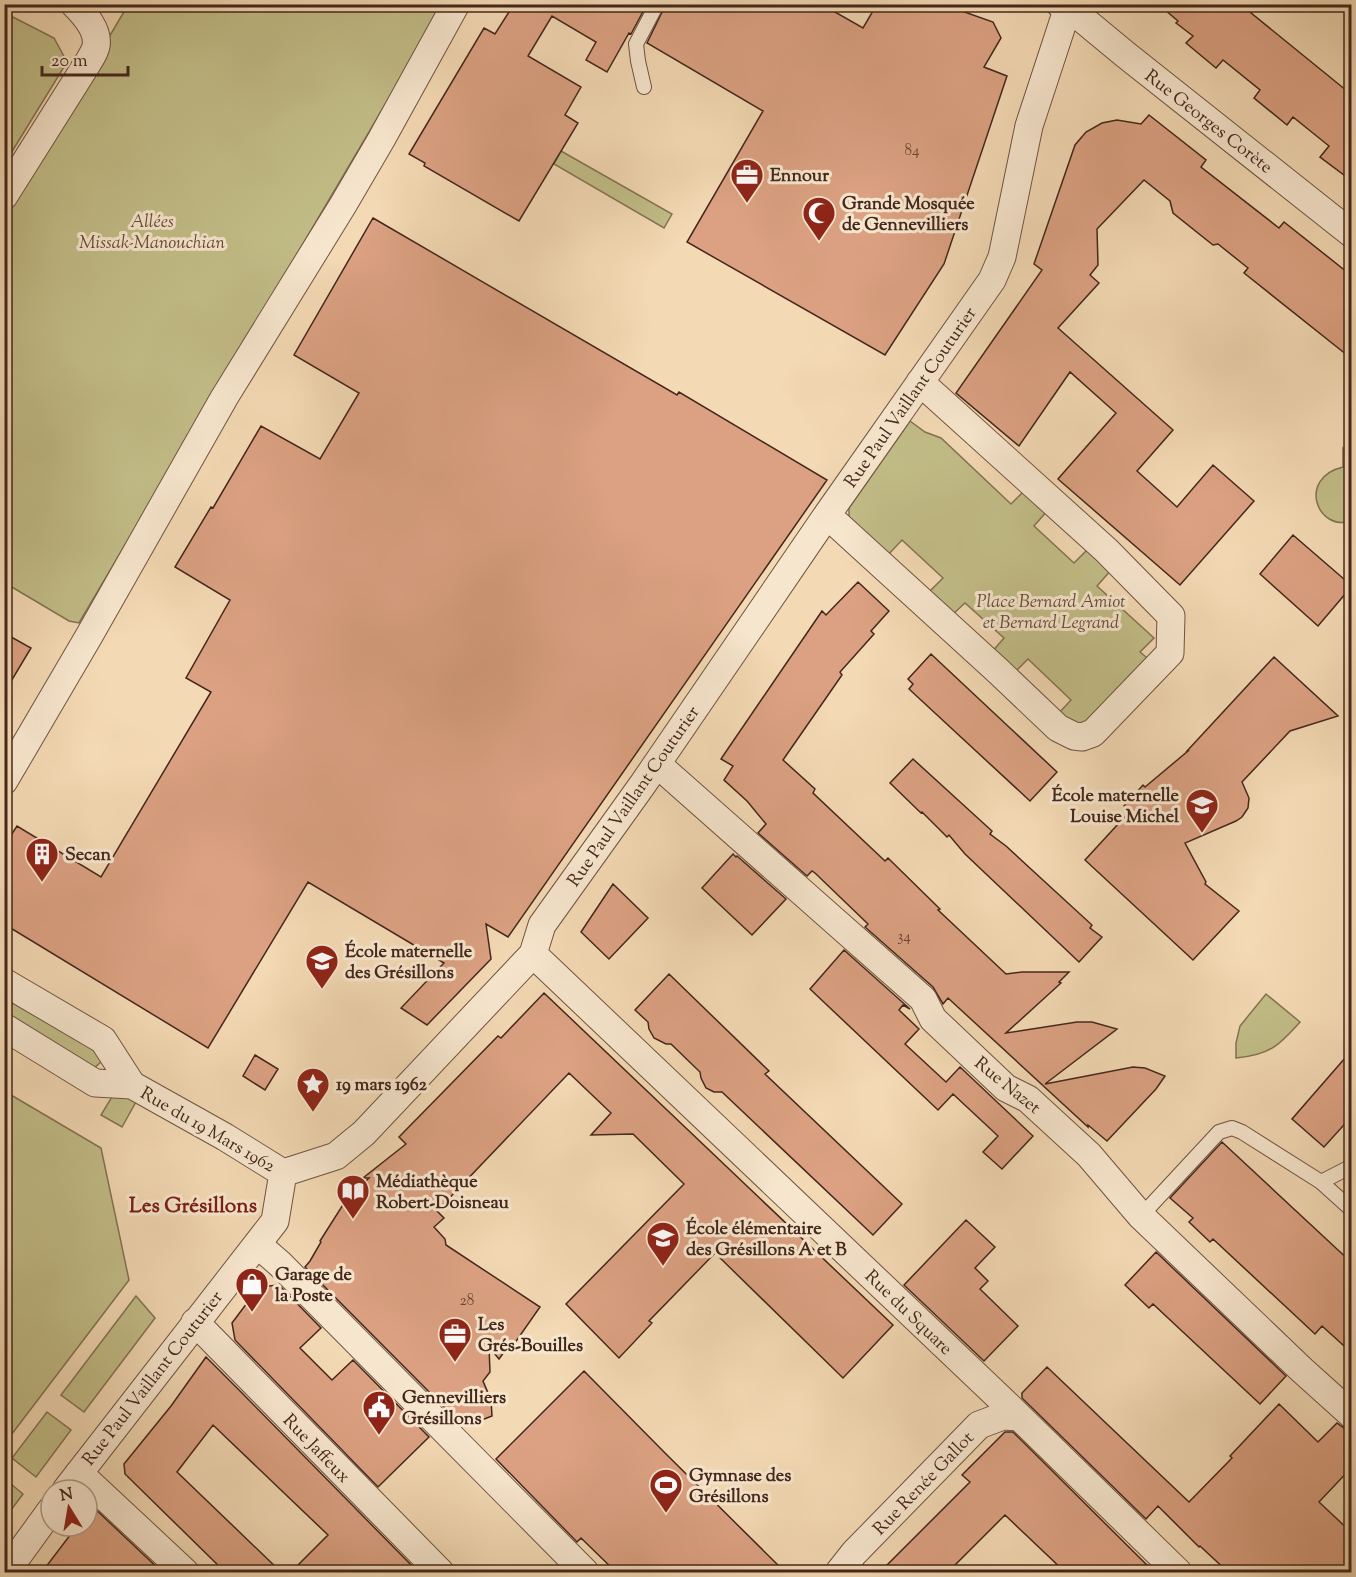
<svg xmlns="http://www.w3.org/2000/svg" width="1356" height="1577" font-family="'Sorts Mill Goudy',serif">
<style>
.green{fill:#c2bd88;stroke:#837252;stroke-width:1.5}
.building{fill:#dba182;stroke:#44271c;stroke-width:1.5}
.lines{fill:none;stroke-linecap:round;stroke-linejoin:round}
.lane-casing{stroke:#705442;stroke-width:16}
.street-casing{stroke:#705442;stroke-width:29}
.lane{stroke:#f7e6ce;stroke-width:14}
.street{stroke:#f7e6ce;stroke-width:27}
.labels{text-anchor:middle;stroke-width:6;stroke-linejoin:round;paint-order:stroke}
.number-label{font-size:15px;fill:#6a4636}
.street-label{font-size:18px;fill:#44271c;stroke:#f7e6ce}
.poi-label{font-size:18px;font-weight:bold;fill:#44271c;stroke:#f7e6ce;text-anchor:start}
.park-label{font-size:18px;font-style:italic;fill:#644c37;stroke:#f7e6ce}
.quarter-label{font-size:21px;font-weight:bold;fill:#7a1f14;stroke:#f7e6ce}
</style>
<rect width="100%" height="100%" fill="#f3d9b4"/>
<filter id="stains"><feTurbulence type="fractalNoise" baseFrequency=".00333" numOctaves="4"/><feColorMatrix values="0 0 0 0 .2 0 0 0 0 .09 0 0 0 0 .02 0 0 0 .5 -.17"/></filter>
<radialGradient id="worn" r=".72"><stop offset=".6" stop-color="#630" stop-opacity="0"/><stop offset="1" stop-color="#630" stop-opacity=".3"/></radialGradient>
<!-- green -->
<path class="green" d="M128,5H444L79,623L69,621L5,583V212Z
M5,13L54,38L67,62L5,163Z
M561,151L672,214L664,228L554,164Z
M910,421L925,432L941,438L1011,504L1026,489L1048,510L1034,526L1074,563L1089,548L1112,569L1097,586L1154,638L1140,652L1151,661L1094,723H1070L1057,715L1071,700L1028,659L1013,674L991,653L1004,638L965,603L952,615L928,593L943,578L902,540L888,555L849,517V508Z
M1343,448L1352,454L1351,521C1317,532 1297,478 1343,467Z
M4,993L99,1051L101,1062L94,1068L5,1017Z
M1266,994L1300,1022C1279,1046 1269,1055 1236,1058V1043L1240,1026Z
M11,1095L101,1148L129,1280L5,1443L4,1106Z
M113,1095L137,1100L122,1127L101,1115Z
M136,1296L155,1318L84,1412L61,1395Z
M47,1412L71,1430L36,1477L12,1458Z
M5,1479L23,1494L5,1518H4Z"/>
<!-- building -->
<path class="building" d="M514,4H647L631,34L629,33L607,72L586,60L596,42L552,16L528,56L581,87L565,115L578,123L519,221L424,166L425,163L409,154L484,28L495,34Z
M666,4H821L863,28L877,4H942L993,22L1001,38L984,67L1007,76L944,264L885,355L687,242L763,111L647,43Z
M1158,4H1240L1352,95V181L1320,157L1329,146L1293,117L1287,125L1254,98L1260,90L1223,60L1216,68L1186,43L1193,36L1176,23L1178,21Z
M1149,115L1206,160L1201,167L1279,228L1284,222L1352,276V359L1244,273L1248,268L1218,244L1213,245L1173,213L1170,201L1144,180L1097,229L1098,265L1090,275L1099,283L1058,328L1173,430L1137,471L1177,507L1213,465L1254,501L1180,585L1058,479L1116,413L1070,372L1019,446L956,393L1042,270L1034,264L1075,145L1086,132L1102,123L1117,120L1141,124Z
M373,218L677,395L679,392L827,480L508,937L486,924L491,959L427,1025L401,1008L444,963L308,882L208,1048L4,924V846L17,826L101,877L211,692L186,678L230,600L175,567L211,507L213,508L261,426L320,459L359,393L294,355Z
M1293,535L1352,586L1318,626L1260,574Z
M858,582L889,611L871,631L874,634L840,672L842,675L783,760L815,789L813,793L885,861L888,858L940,909L938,910L1006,974L1022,972H1069L1059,982L1061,983L1006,1033L1077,1022H1092L1117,1029L1045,1084L1133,1067L1145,1068L1165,1076L1156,1089L1107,1141L1088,1125V1127L948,998L943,1004L933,987L865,927L868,924L815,873L812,871L807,876L758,833L766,824L747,801L724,780L733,766L721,759L723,756L822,611L826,615Z
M4,633L31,648L4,693Z
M931,654L1057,772L1030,801L909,689L913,684L908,679Z
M1274,657L1338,716L1290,731L1242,782L1249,798L1248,808L1242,817L1236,821L1185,843L1206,882L1205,884L1239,911L1193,960L1085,860L1130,811L1124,806L1143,785L1145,787L1188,751H1187Z
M913,759L992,831L990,834L1006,846L1032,870L1092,925L1090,928L1102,937L1079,962L965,854L949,835L947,837L922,812L921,813L890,783Z
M733,854L736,857L737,856L786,899L752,935L702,888Z
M613,884L648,918L609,959L581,932Z
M844,950L910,1009L903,1005L899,1010L919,1029L905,1044L946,1082L960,1067L1033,1136L1002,1169L983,1152L998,1136L953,1094L938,1110L810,989Z
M669,974L769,1071L765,1074L902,1204L873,1235L722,1092H714L706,1088L701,1078L700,1072L671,1044H666L654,1038L649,1029L648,1022L635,1010Z
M544,993L893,1325L843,1378L715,1253L649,1321L652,1323L619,1358L566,1304L684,1184L633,1134L591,1135L611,1113L569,1073L437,1211L444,1218L434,1227L445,1239L446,1245L540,1307L510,1350L507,1348L499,1359L489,1347L490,1372L483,1381L491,1400L492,1416L474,1423L458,1421L305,1267L310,1261L321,1242L320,1241L346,1200L369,1178H363L406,1144L399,1137L498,1036L501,1038Z
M1352,1050V1116L1324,1147L1292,1119Z
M255,1055L278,1069L265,1090L243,1076Z
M1222,1142L1352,1263V1353L1322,1326L1315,1334L1213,1239L1210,1242L1189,1222L1193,1218L1170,1198Z
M966,1220L995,1247L975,1268L988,1281L980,1289L1018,1326L984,1361L904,1285Z
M1156,1252L1286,1376L1260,1404L1153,1304L1149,1308L1125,1285Z
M279,1285L321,1328L300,1348L332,1380L353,1360L429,1437L378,1487L235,1340L232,1323L259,1287Z
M206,1357L242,1393L418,1572H291L328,1535L213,1425L177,1472L281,1572H225L125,1474L124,1464L171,1406Z
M1047,1367L1189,1502L1232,1458L1230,1456L1279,1404L1318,1442L1337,1423L1352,1434V1467L1319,1502L1352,1533V1572H1228L1200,1546L1199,1547L1158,1506L1146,1519L1022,1398V1393Z
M584,1371L665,1453L785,1572H616L581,1538L577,1542L496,1459Z
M1005,1432H1013L1154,1572H1065L1005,1515L948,1572H880L970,1482L962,1475Z
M92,1506L162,1572H42L77,1526H87V1513Z"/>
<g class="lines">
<!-- lane casing -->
<g class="lane-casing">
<path id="lane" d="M644,87L638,61L636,44L657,4
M1321,1182L1352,1166
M1141,1216L1219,1132L1232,1128L1242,1132L1321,1182L1352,1210"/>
</g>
<!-- street casing -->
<g class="street-casing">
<path id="street" d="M1060,4L1068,7L1126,55L1352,234
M4,196L87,64C90,59 95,52 96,46C99,30 85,15 74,4
M827,515L997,670L1058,728L1074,736L1082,737L1093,733L1170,653L1171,616L1106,550L920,382
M657,764L923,999L933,1019L1006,1088L1028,1099L1089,1155L1141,1216L1302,1370L1352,1415
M4,781L89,636L224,398L343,205L381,140L456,4
M533,954L1004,1402L1178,1572
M4,982L103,1040L132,1085
M4,1027L95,1083L132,1085L225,1137L283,1173
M283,1173L336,1156L364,1133L533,954L542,925L643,784L827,515L992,280L1002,257L1029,126L1069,4
M257,1244L280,1264L585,1572
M195,1322L440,1572
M79,1473L185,1572
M66,1490L275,1221L283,1173
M6,1572L51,1510
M839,1572L854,1553L979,1425L1003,1416L1019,1417"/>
</g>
<!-- lane -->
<use href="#lane" class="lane"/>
<!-- street -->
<use href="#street" class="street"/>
</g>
<!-- icons -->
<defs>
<g id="office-pin" transform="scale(1.725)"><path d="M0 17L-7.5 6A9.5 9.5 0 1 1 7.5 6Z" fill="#8f2418" stroke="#f7e6ce"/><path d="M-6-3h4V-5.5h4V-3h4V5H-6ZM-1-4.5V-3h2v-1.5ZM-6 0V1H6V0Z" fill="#fff"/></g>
<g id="mosque-pin" transform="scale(1.725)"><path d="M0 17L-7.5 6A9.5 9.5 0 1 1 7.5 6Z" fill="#8f2418" stroke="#f7e6ce"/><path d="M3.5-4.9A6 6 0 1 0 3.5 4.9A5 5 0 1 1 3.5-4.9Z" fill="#fff"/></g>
<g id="school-pin" transform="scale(1.725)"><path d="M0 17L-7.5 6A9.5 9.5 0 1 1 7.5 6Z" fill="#8f2418" stroke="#f7e6ce"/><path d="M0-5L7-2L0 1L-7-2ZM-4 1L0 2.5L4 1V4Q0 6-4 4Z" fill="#fff"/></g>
<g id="building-pin" transform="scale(1.725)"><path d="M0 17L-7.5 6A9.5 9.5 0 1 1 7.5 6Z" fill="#8f2418" stroke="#f7e6ce"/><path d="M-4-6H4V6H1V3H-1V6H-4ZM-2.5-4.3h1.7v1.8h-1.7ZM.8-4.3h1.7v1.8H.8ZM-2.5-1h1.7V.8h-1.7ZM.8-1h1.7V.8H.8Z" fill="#fff"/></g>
<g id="sight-pin" transform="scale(1.725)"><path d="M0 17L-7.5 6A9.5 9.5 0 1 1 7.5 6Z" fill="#8f2418" stroke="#f7e6ce"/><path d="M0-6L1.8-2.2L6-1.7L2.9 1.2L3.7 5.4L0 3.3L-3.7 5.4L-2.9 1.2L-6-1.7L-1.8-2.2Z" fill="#fff"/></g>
<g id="library-pin" transform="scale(1.725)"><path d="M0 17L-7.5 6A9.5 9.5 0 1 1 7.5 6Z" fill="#8f2418" stroke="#f7e6ce"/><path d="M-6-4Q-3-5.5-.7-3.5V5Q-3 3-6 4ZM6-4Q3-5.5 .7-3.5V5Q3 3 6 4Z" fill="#fff"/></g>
<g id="shop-pin" transform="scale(1.725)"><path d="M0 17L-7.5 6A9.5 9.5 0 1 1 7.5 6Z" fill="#8f2418" stroke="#f7e6ce"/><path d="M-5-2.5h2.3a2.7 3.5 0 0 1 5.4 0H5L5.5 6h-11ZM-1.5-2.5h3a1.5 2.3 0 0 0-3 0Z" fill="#fff"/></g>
<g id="civic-pin" transform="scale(1.725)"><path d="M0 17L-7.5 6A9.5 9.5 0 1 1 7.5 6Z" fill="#8f2418" stroke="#f7e6ce"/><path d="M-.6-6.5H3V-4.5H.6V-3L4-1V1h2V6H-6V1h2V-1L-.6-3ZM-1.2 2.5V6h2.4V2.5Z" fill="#fff"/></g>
<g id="stadium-pin" transform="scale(1.725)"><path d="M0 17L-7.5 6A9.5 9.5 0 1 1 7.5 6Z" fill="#8f2418" stroke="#f7e6ce"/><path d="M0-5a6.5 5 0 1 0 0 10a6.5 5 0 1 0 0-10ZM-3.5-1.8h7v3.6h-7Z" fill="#fff"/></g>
</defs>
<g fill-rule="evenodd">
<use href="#office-pin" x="747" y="175"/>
<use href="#mosque-pin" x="819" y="213"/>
<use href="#school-pin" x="1202" y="805"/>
<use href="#building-pin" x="42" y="854"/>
<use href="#school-pin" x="322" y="961"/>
<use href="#sight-pin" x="313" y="1084"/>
<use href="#library-pin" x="353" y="1191"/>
<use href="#school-pin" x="663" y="1238"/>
<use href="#shop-pin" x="252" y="1284"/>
<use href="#office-pin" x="455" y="1334"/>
<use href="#civic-pin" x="379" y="1407"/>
<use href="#stadium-pin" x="666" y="1485"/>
</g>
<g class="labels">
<!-- number labels -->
<g class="number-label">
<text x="912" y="155">84</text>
<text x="904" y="941">34</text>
<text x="467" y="1305">28</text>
</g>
<!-- street labels -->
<g class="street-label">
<text transform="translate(1209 121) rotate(38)" y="6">Rue Georges Corète</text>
<text transform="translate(910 397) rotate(-55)" y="6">Rue Paul Vaillant Couturier</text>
<text transform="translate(633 796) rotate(-55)" y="6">Rue Paul Vaillant Couturier</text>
<text transform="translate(1008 1085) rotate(39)" y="6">Rue Nazet</text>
<text transform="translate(208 1129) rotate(30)" y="6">Rue du 19 Mars 1962</text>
<text transform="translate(909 1312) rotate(44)" y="6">Rue du Square</text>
<text transform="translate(152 1378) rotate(-52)" y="6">Rue Paul Vaillant Couturier</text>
<text transform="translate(317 1448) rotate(46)" y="6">Rue Jaffeux</text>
<text transform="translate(923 1483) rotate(-46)" y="6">Rue Renée Gallot</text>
</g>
<!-- poi labels -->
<g class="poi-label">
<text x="770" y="181">Ennour</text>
<text x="842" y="209">Grande Mosquée<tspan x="842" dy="21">de Gennevilliers</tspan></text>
<text x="1179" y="801" text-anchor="end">École maternelle<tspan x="1179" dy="21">Louise Michel</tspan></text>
<text x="65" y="860">Secan</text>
<text x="345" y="957">École maternelle<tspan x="345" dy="21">des Grésillons</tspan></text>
<text x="336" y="1090">19 mars 1962</text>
<text x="376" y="1187">Médiathèque<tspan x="376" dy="21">Robert-Doisneau</tspan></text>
<text x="686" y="1234">École élémentaire<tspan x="686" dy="21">des Grésillons A et B</tspan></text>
<text x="275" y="1280">Garage de<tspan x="275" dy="21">la Poste</tspan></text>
<text x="478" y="1330">Les<tspan x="478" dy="21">Grés-Bouilles</tspan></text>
<text x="402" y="1403">Gennevilliers<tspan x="402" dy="21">Grésillons</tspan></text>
<text x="689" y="1481">Gymnase des<tspan x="689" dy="21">Grésillons</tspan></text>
</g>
<!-- park labels -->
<g class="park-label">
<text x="152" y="227">Allées<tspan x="152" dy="21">Missak-Manouchian</tspan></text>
<text x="1051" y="607">Place Bernard Amiot<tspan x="1051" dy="21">et Bernard Legrand</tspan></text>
</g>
<!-- quarter labels -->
<g class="quarter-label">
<text x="193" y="1212">Les Grésillons</text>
</g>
</g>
<!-- margin -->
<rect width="1356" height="1577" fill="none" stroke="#f3d9b4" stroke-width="24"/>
<rect x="6" y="6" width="1344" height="1565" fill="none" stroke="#44271c" stroke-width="3"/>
<rect x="12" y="12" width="1332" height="1553" fill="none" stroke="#44271c" stroke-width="1.5"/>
<!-- north arrow -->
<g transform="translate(69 1508) rotate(349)"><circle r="28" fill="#f7e6ce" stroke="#af9a87" stroke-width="1.5"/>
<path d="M0-4.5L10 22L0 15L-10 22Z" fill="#8f2418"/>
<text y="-9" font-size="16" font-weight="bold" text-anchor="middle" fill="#44271c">N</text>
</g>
<!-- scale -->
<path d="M42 66v9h86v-9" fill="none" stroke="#44271c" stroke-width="3"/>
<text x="51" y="66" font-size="18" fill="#44271c" stroke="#f7e6ce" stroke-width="4.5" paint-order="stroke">20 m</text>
<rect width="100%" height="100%" filter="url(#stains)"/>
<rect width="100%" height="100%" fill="url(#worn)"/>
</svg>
